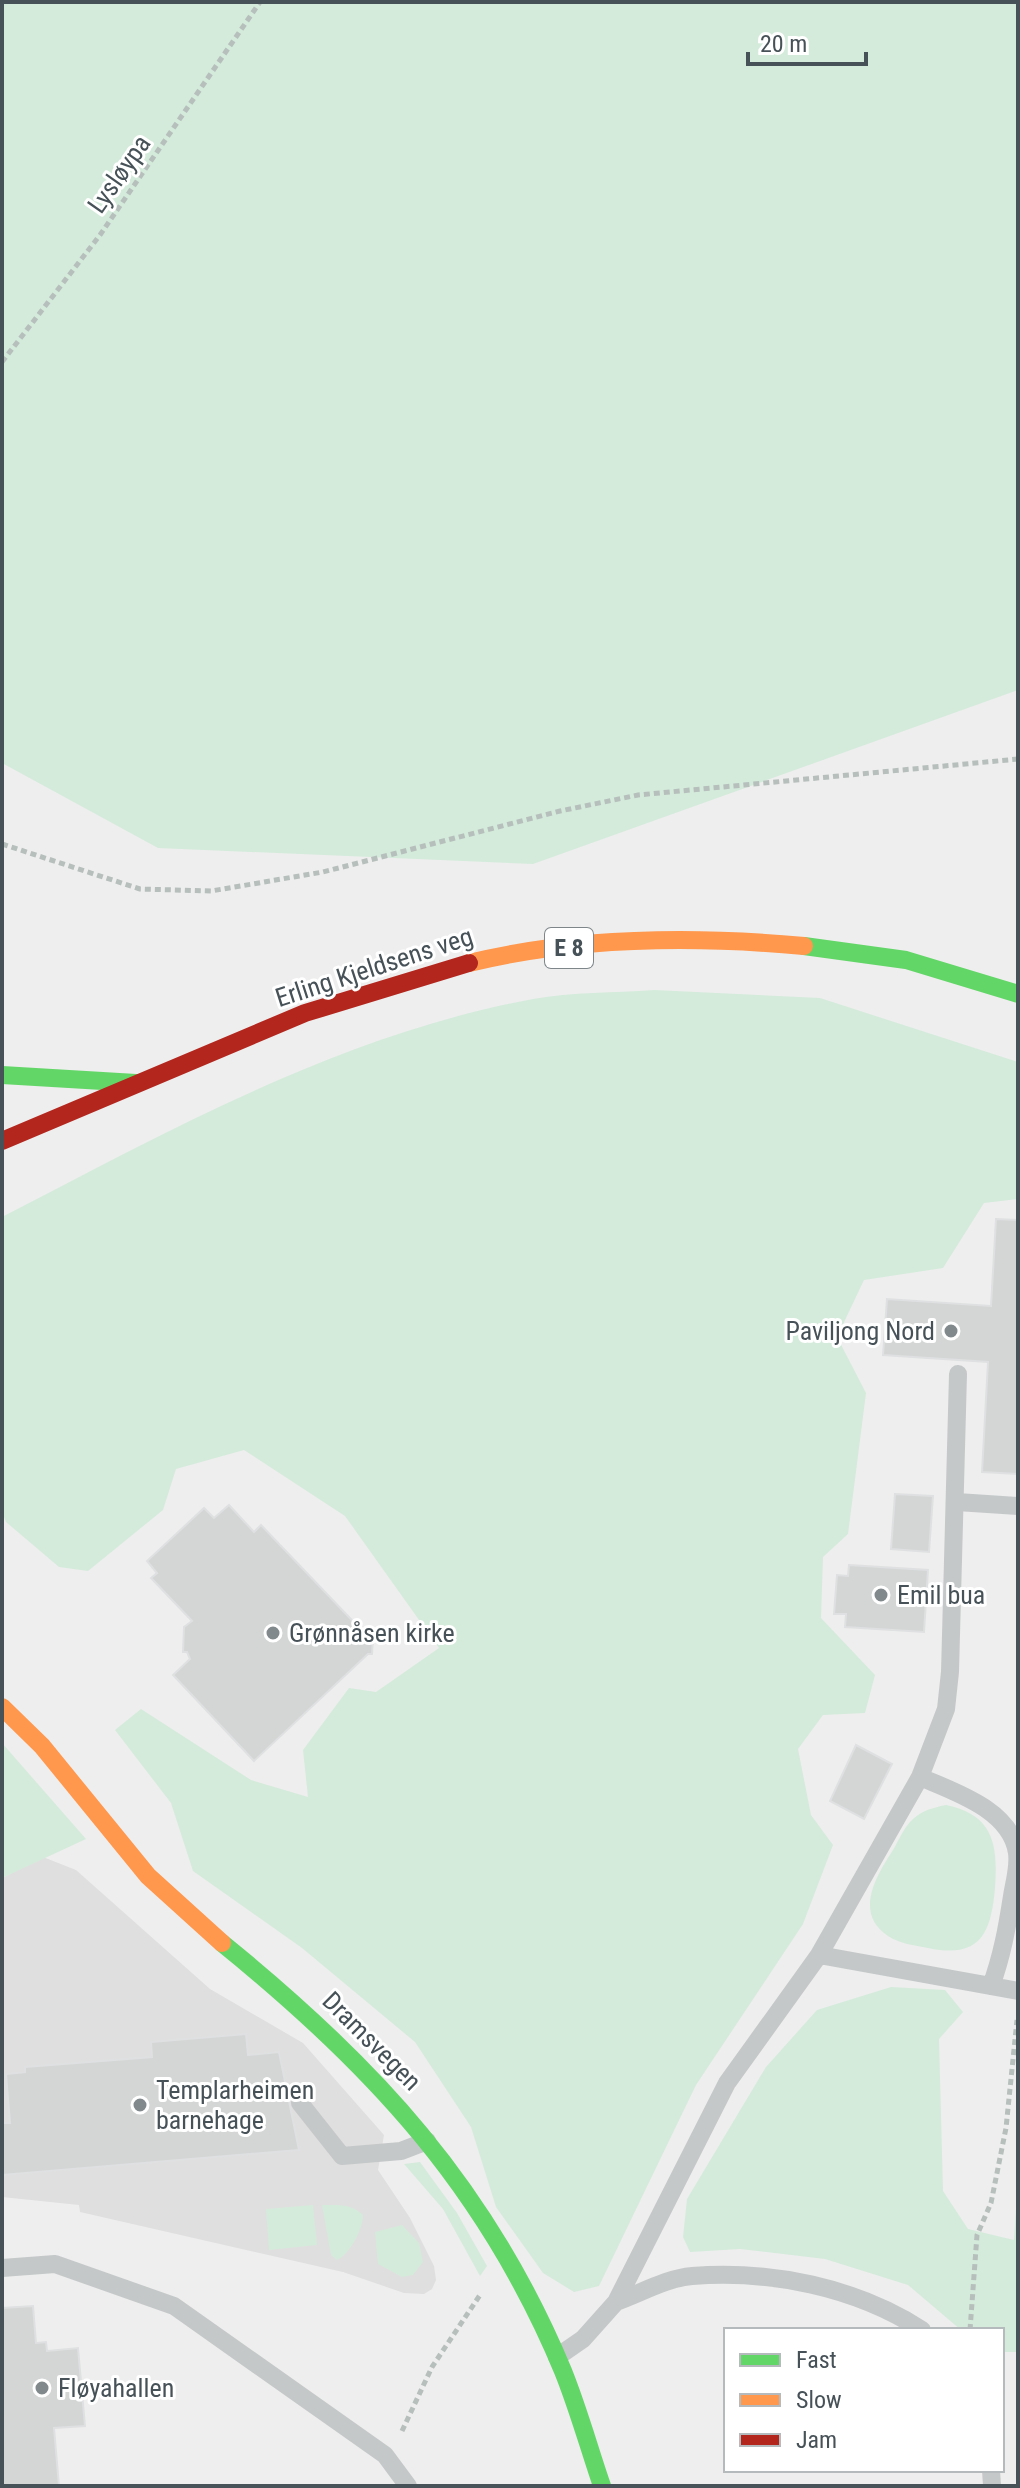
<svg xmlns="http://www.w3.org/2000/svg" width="1020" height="2488" font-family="'Roboto Condensed',sans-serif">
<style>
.education{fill:#e0dfdf}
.green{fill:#d4ebdb}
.building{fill:#d4d6d6;stroke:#dfe0e1;stroke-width:2}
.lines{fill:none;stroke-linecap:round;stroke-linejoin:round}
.path{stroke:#b6bfbc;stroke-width:5;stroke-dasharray:6 4;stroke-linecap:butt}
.lane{stroke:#c5c8c9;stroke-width:18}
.fast{stroke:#63d668;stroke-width:18}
.slow{stroke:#ff974d;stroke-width:18}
.jam{stroke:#b3261e;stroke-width:18}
.poi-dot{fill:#81898c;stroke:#fff;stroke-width:3}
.labels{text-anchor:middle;stroke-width:6;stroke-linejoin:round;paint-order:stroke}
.shield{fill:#fff;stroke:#7e868a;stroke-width:2}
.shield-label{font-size:24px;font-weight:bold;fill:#475258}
.street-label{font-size:26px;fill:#475258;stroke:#fff}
.poi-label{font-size:26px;fill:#475258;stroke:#fff;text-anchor:start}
</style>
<rect width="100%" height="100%" fill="#eee"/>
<!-- education -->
<path class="education" d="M43,1857L76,1870L210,1989L303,2043L384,2135L378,2170L410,2218L434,2266L436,2280L432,2289L424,2294L404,2293L343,2272L80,2212L79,2205L2,2197V1878Z"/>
<!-- green -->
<path class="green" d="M2,2H1018V690L533,864L158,848L2,763Z
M654,990L820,998L1018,1062V1199L984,1203L943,1268L864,1280L837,1337L866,1393L848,1534L823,1557L821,1618L875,1675L865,1713L823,1715L798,1749L811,1815L833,1845L803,1924L696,2085L599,2286L574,2292L543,2273L496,2207L471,2127L415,2042L302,1948L193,1871L171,1803L115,1730L141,1709L251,1780L308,1797L303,1750L349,1688L376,1692L439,1648L345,1516L244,1450L176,1469L163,1510L88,1571L59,1567L6,1522L2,1512V1217C172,1129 343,1034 533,999C572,992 614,993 654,990Z
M2,1743L86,1839L2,1878Z
M946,1805C994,1815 998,1845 995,1888C991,1934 980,1959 928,1948C914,1945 900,1944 888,1936C853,1913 877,1875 893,1850C899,1840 904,1827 913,1819C923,1810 932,1808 946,1805Z
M891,1987L945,1990L963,2012L939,2039L943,2191L968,2229L1014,2240L1018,2178V2352H1002V2330H961L908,2285L825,2259L740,2249L690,2252L683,2237L687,2199L766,2067L817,2010Z
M420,2162L457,2213L487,2266L480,2276L443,2209L404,2164Z
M313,2205L317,2245L269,2250L266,2209Z
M322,2205C337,2205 351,2203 363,2215C363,2229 350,2254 337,2260L331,2255Z
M402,2225L419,2243L423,2262L413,2275L402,2277L378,2264L375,2232Z"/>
<!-- building -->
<path class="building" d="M996,1219L1018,1220V1474L982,1472L988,1362L883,1355L887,1299L991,1306Z
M895,1494L933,1496L929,1552L891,1549Z
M229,1505L254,1532L261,1525L369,1638L373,1639L372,1654H368L254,1761L173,1675L190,1659L187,1652H183L184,1627L192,1621L151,1578L157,1573L147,1561L204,1508L214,1518Z
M849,1565L928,1570L924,1632L845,1627L846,1614H834L837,1575L848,1576Z
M856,1745L892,1764L864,1819L830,1801Z
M246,2034L248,2055L279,2052L299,2150L2,2175V2123H10L6,2074L25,2072V2067L152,2057L151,2042Z
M33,2306L36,2343L46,2342L47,2351L78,2348L85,2426L54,2428L59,2486H2V2308Z"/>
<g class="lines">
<!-- path -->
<path class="path" d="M2,362L100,235L260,2
M2,844L140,889L211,891L323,872L560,811L638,795L1018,759
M970,2330L977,2235L991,2203L1006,2128L1017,2020
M402,2431L432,2367L480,2295"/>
<!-- lane -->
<path class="lane" d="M957,1502L1018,1506
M920,1777C955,1792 1011,1810 1017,1853C1019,1867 1014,1883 1012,1896C1007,1928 1002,1956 991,1986
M819,1955L1018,1991
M300,2103L342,2156L401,2151L427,2141
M2,2268L55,2264L174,2306L385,2455L408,2486
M616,2302C639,2294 667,2278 692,2276C771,2270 856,2287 922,2330
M557,2357L583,2339L616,2302L727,2083L819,1955L920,1777L946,1709L950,1672L958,1374
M991,2470L992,2486"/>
<!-- fast -->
<path class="fast" d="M804,946L906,960L1018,994
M2,1075L136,1083
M222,1943C373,2065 487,2188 563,2371C578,2408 589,2448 602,2486"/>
<!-- slow -->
<path class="slow" d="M469,963C576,937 694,936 804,946
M2,1707L42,1746L148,1876L222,1943"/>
<!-- jam -->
<path class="jam" d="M2,1141L305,1013L469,963"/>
</g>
<!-- markers -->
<g class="poi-dot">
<circle cx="951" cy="1331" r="8"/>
<circle cx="881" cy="1595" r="8"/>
<circle cx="273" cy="1633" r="8"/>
<circle cx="140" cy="2105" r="8"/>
<circle cx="42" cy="2388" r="8"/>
</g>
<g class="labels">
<!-- shield labels -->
<rect class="shield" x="545" y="928" width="48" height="40" rx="6"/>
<g class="shield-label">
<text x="569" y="956">E 8</text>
</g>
<!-- street labels -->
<g class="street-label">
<text transform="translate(119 174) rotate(-55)" y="9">Lysløypa</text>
<text transform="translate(374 967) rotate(-18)" y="9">Erling Kjeldsens veg</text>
<text transform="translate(372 2041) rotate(45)" y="9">Dramsvegen</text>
</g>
<!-- poi labels -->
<g class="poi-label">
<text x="935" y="1340" text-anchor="end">Paviljong Nord</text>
<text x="897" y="1604">Emil bua</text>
<text x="289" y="1642">Grønnåsen kirke</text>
<text x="156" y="2099">Templarheimen<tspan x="156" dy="30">barnehage</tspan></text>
<text x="58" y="2397">Fløyahallen</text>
</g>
</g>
<!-- border -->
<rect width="1020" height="2488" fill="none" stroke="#475258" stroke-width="8"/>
<!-- legend -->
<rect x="724" y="2328" width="280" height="144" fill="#ffffff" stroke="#b5babc" stroke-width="2"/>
<rect x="740" y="2354" width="40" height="12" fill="#63d668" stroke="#b5babc" stroke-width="2"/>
<text x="796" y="2368" font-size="24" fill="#475258">Fast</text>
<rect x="740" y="2394" width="40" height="12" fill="#ff974d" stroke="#b5babc" stroke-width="2"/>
<text x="796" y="2408" font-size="24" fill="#475258">Slow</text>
<rect x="740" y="2434" width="40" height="12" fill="#b3261e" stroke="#b5babc" stroke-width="2"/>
<text x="796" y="2448" font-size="24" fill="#475258">Jam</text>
<!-- scale -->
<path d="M748 52v12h118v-12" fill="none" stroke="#475258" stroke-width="4"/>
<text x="760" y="52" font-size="24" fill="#475258" stroke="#ffffff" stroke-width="6" paint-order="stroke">20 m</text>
</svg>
